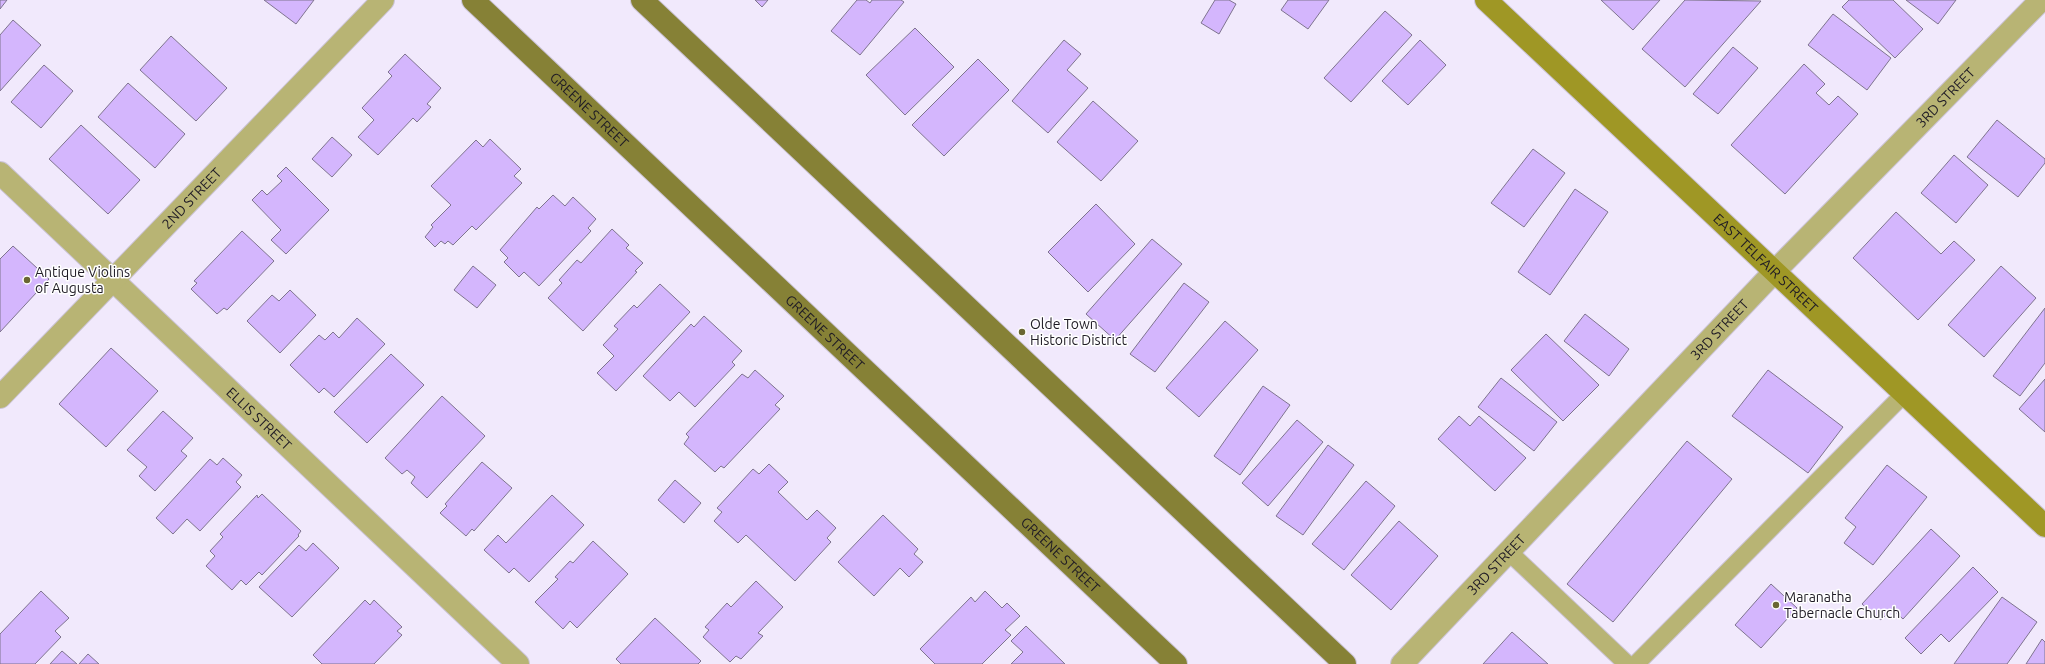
<svg xmlns="http://www.w3.org/2000/svg" width="2045" height="664" font-family="Ubuntu,sans-serif">
<style>
.building{fill:#d4b6fd;stroke:#7f748f}
.lines{fill:none;stroke-linecap:round;stroke-linejoin:round}
.lane-casing{stroke:#cbc4d5;stroke-width:19}
.street-casing{stroke:#cbc4d5;stroke-width:24}
.secondary-casing{stroke:#cbc4d5;stroke-width:24}
.primary-casing{stroke:#cbc4d5;stroke-width:24}
.lane{stroke:#b8b474;stroke-width:17}
.street{stroke:#b8b474;stroke-width:22}
.secondary{stroke:#9f9725;stroke-width:22}
.primary{stroke:#868136;stroke-width:22}
.poi-dot{fill:#6a6633;stroke:#fff;stroke-width:1.5}
.labels{text-anchor:middle;stroke-width:3;stroke-linejoin:round;paint-order:stroke}
.street-label{font-size:14px;fill:#1f1b25;stroke:#fff}
.poi-label{font-size:14px;fill:#1f1b25;stroke:#fff;text-anchor:start}
</style>
<rect width="100%" height="100%" fill="#f1e9fc"/>
<!-- building -->
<path class="building" d="M0,0H7L0,9Z
M264,0H314L296,24Z
M755,0H768L762,7Z
M857,0H866L870,3L872,0H901L904,2L860,55L831,31Z
M1215,0H1229L1236,4L1219,34L1201,23Z
M1288,0H1329L1308,29L1281,10Z
M1601,0H1660L1633,30Z
M1685,0L1761,1L1685,87L1642,49Z
M1849,0H1893L1923,29L1895,58L1842,7Z
M1906,0H1956L1938,24Z
M1385,11L1412,35L1351,102L1324,78Z
M1833,14L1891,58L1867,90L1808,45Z
M13,20L41,45L0,91V35Z
M915,28L954,67L905,115L866,75Z
M171,36L227,88L196,121L140,70Z
M1064,40L1081,54L1067,70L1088,88L1048,133L1012,101Z
M1420,40L1446,65L1408,105L1382,81Z
M1733,47L1758,68L1718,114L1693,94Z
M405,54L441,88L427,104L431,107L417,122L413,118L378,155L358,137L374,120L362,108L392,76L388,72Z
M978,59L1009,90L944,156L912,125Z
M1804,64L1825,84L1816,93L1829,105L1838,96L1858,114L1785,194L1731,145Z
M44,65L73,91L41,128L11,102Z
M128,83L185,134L155,168L98,117Z
M1093,101L1138,141L1101,181L1057,142Z
M1997,120L2045,159V163L2018,197L1967,157Z
M81,125L140,180L108,214L49,159Z
M332,137L352,155L332,177L312,159Z
M490,139L521,169L514,176L522,183L476,230L472,226L453,245L448,241L445,244L441,241L435,247L425,237L433,227L431,225L451,205L431,186L476,140L483,147Z
M1533,149L1565,173L1524,227L1491,203Z
M1954,155L1988,185L1956,223L1921,193Z
M286,167L329,210L286,254L271,240L281,230L252,200L262,190L267,195L282,181L277,176Z
M1575,189L1608,212L1550,295L1518,272Z
M553,195L565,206L573,197L596,219L588,228L591,231L539,286L524,272L519,277L504,262L508,258L500,250L537,207L539,209Z
M1096,204L1135,244L1088,292L1048,252Z
M1896,212L1941,254L1954,241L1975,260L1918,320L1853,258Z
M612,229L629,245L626,248L643,263L635,271L637,272L583,331L548,298L562,283L559,280L577,260L581,263Z
M242,231L274,261L227,310L224,308L217,314L191,289L197,283L194,281Z
M1152,239L1182,264L1115,340L1086,314Z
M13,246L49,279L0,332V259Z
M473,266L496,285L477,308L454,290Z
M2001,266L2036,298L1984,357L1948,325Z
M1184,283L1209,302L1155,372L1130,354Z
M660,284L690,312L616,391L597,373L614,356L603,345L618,329L614,326L634,305L637,308Z
M290,290L316,315L280,353L247,321L272,295L279,301Z
M2045,308V363L2020,396L1993,376Z
M1585,314L1629,349L1609,376L1564,341Z
M704,316L742,351L732,362L735,365L695,407L679,392L670,401L643,376L691,324L694,327Z
M357,318L385,344L334,397L324,388L319,393L290,365L319,335L325,340L333,332L339,338Z
M1225,321L1258,350L1199,417L1166,388Z
M1546,334L1599,385L1563,421L1511,370Z
M111,348L158,391L106,447L59,404Z
M391,354L424,385L367,443L334,412Z
M755,370L784,396L775,405L780,409L724,468L721,466L715,472L684,444L689,437L686,434L742,374L748,378Z
M1768,370L1843,427L1808,473L1732,416Z
M1501,378L1557,422L1534,451L1478,407Z
M2045,379V432L2019,409Z
M1263,386L1290,405L1240,475L1214,456Z
M442,396L485,436L427,498L411,483L415,477L407,470L402,474L385,458Z
M163,411L193,438L181,451L187,456L155,491L139,476L147,467L127,450Z
M1459,416L1470,426L1479,416L1526,458L1495,491L1438,439Z
M1297,420L1323,442L1268,506L1242,483Z
M1687,441L1732,479L1613,622L1567,584Z
M1328,445L1354,465L1303,535L1276,516Z
M223,458L242,475L236,482L241,487L200,531L187,519L173,534L156,518L210,459L217,465Z
M482,462L512,488L474,531L472,529L466,536L440,513L447,506L445,504Z
M769,464L788,482L778,492L807,520L817,510L836,528L827,538L831,542L795,581L746,535L738,543L714,521L722,512L717,508L753,469L759,474Z
M1887,465L1927,497L1873,565L1844,543L1856,527L1845,518Z
M675,480L701,503L684,523L658,500Z
M1366,481L1395,506L1344,570L1312,544Z
M262,494L301,531L298,535L299,536L262,575L259,572L246,585L241,580L232,590L206,566L215,556L210,551L223,537L220,534L257,495L258,498Z
M552,495L584,525L529,582L514,568L509,573L484,550L498,535L506,543Z
M883,515L918,549L914,554L923,562L909,577L900,568L874,596L838,562Z
M1399,521L1438,556L1391,610L1351,575Z
M1931,529L1960,556L1903,619L1892,609L1881,620L1862,604Z
M593,541L628,574L577,628L570,621L563,629L535,602L558,579L555,577L570,561L573,563Z
M313,543L339,568L292,617L259,587L299,545L306,551Z
M1973,567L1998,592L1949,642L1941,634L1921,654L1905,638Z
M756,581L783,607L758,633L763,636L741,659L736,656L730,662L703,637L709,630L705,627L727,603L731,607Z
M1771,584L1797,608L1761,648L1735,625Z
M41,591L69,618L55,631L61,637L35,664H0V634Z
M985,591L1002,608L1007,603L1020,616L1005,630L1011,635L982,664H935L920,649L971,597L975,602Z
M2002,597L2037,622L2007,664H1954Z
M365,600L370,605L374,600L402,627L397,631L402,635L374,664H322L313,655Z
M655,618L701,661L698,664H621L616,659Z
M1026,626L1065,664H1011L1023,652L1011,641Z
M1512,632L1548,664H1483Z
M2042,639L2045,642V664H2026Z
M62,651L77,664H50Z
M88,654L99,664H79Z"/>
<g class="lines">
<!-- lane casing -->
<g class="lane-casing">
<path id="lane" d="M1509,552L1627,664
M1636,664L1905,393"/>
</g>
<!-- street casing -->
<g class="street-casing">
<g id="street">
<path id="s1" d="M0,173L518,664"/>
<path id="s2" d="M0,397L383,0"/>
<path id="s3" d="M1402,664L1775,271L2041,0"/>
</g>
</g>
<!-- secondary casing -->
<g class="secondary-casing">
<g id="secondary">
<path id="s4" d="M1486,0L2045,526"/>
</g>
</g>
<!-- primary casing -->
<g class="primary-casing">
<g id="primary">
<path id="s5" d="M473,0L1176,664"/>
<path d="M642,0L1345,664"/>
</g>
</g>
<!-- lane -->
<use href="#lane" class="lane"/>
<!-- street -->
<use href="#street" class="street"/>
<!-- secondary -->
<use href="#secondary" class="secondary"/>
<!-- primary -->
<use href="#primary" class="primary"/>
</g>
<!-- markers -->
<g class="poi-dot">
<circle cx="27" cy="280" r="4"/>
<circle cx="1022" cy="332" r="4"/>
<circle cx="1776" cy="605" r="4"/>
</g>
<g class="labels">
<!-- street labels -->
<g class="street-label">
<text dy="5" stroke="none"><textPath href="#s3" startOffset="785">3RD STREET</textPath></text>
<text dy="5" stroke="none"><textPath href="#s5" startOffset="160">GREENE STREET</textPath></text>
<text dy="5" stroke="none"><textPath href="#s2" startOffset="276">2ND STREET</textPath></text>
<text dy="5" stroke="none"><textPath href="#s4" startOffset="384">EAST TELFAIR STREET</textPath></text>
<text dy="5" stroke="none"><textPath href="#s3" startOffset="461">3RD STREET</textPath></text>
<text dy="5" stroke="none"><textPath href="#s5" startOffset="484">GREENE STREET</textPath></text>
<text dy="5" stroke="none"><textPath href="#s1" startOffset="357">ELLIS STREET</textPath></text>
<text dy="5" stroke="none"><textPath href="#s5" startOffset="808">GREENE STREET</textPath></text>
<text dy="5" stroke="none"><textPath href="#s3" startOffset="137">3RD STREET</textPath></text>
</g>
<!-- poi labels -->
<g class="poi-label">
<text x="35" y="277">Antique Violins<tspan x="35" dy="16">of Augusta</tspan></text>
<text x="1030" y="329">Olde Town<tspan x="1030" dy="16">Historic District</tspan></text>
<text x="1784" y="602">Maranatha<tspan x="1784" dy="16">Tabernacle Church</tspan></text>
</g>
</g>
</svg>
